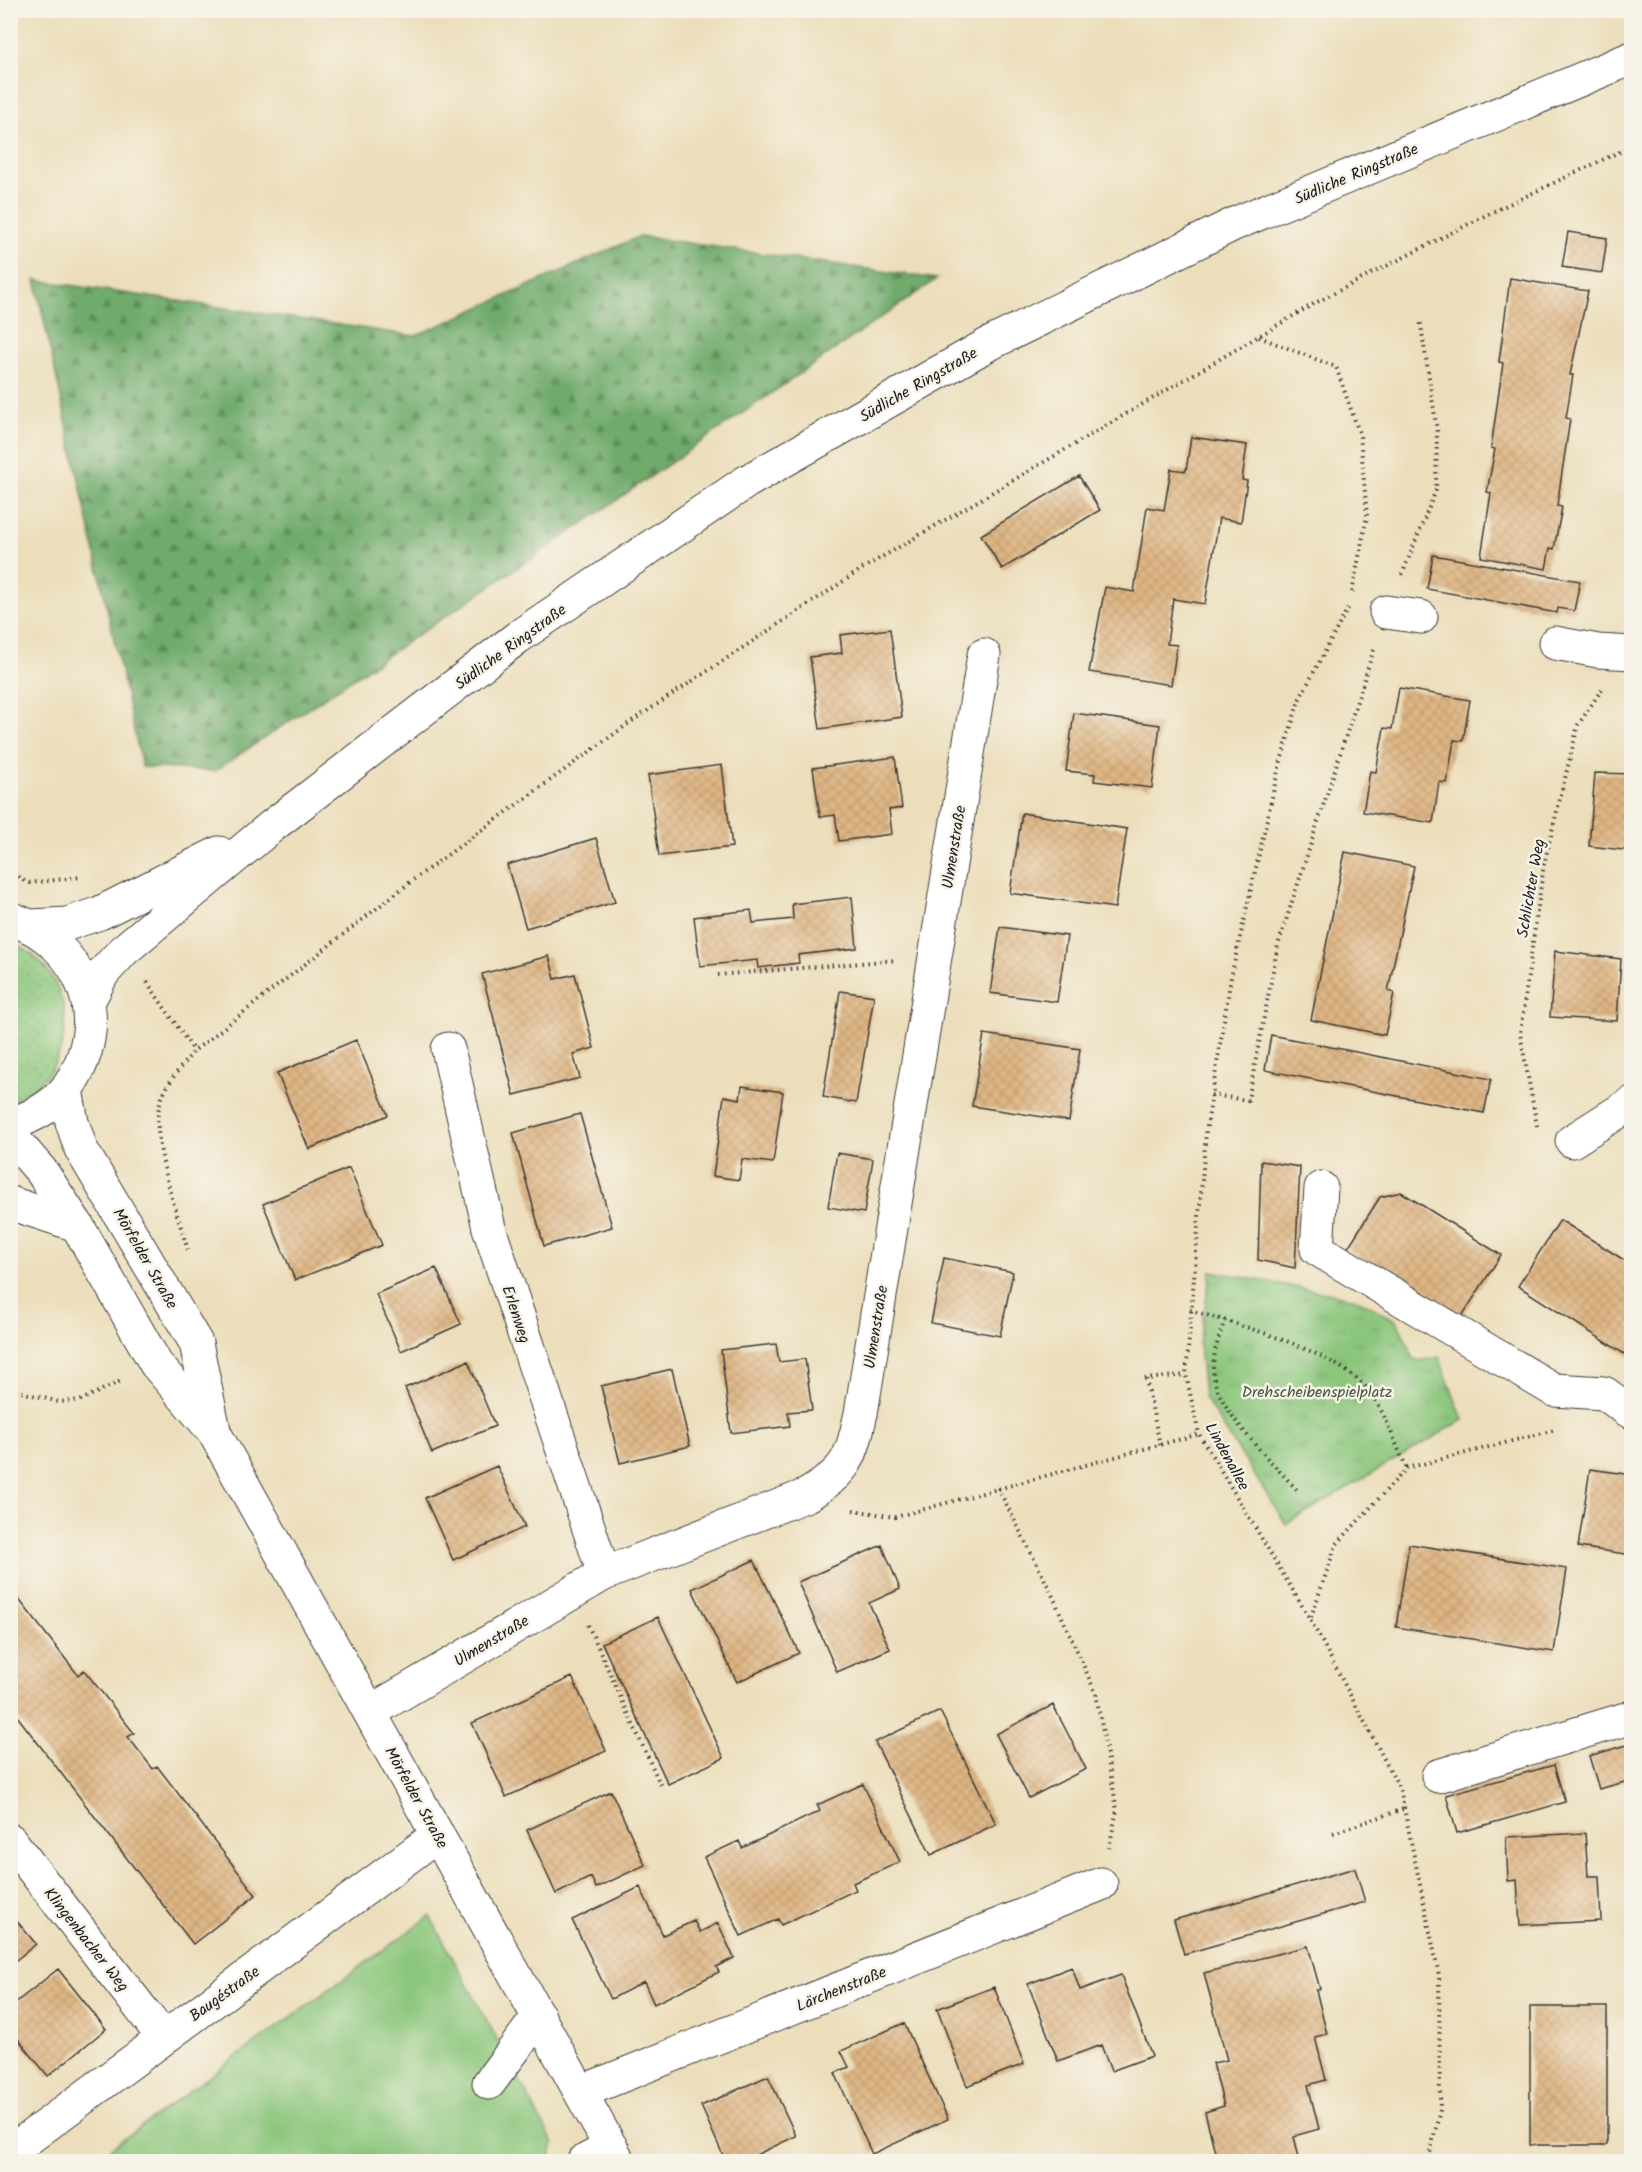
<svg xmlns="http://www.w3.org/2000/svg" width="1642" height="2172" font-family="Kalam,sans-serif">
<style>
.grass{fill:url(#grass-dots);stroke:#54714c;stroke-width:1.5}
.forest{fill:url(#forest-firs);stroke:#466444;stroke-width:1.5}
.park{fill:url(#park-tufts);stroke:#54714c;stroke-width:1.5}
.pitch{fill:#8bc67c;stroke:#54714c;stroke-width:1.5}
.building{fill:url(#building-cross-hatch)}
.lines{fill:none;stroke-linecap:round;stroke-linejoin:round}
.minor-casing{stroke:#3b3934;stroke-width:35}
.major-casing{stroke:#3b3934;stroke-width:35}
.path{stroke:#3b3934;stroke-width:4;stroke-dasharray:1.5 4.5;stroke-linecap:butt}
.minor{stroke:#fff;stroke-width:33}
.major{stroke:#fff;stroke-width:33}
.labels{text-anchor:middle;stroke-width:5;stroke-linejoin:round;paint-order:stroke}
.street-label{font-size:16px;fill:#1c1c1c;stroke:#f7f3e8}
.park-label{font-size:16px;fill:#43583e;stroke:#f7f3e8}
</style>
<defs>
<pattern id="grass-dots" width="8" height="8" patternUnits="userSpaceOnUse" patternTransform="scale(1.5)"><rect width="8" height="8" fill="#8bc67c"/><path d="M2 2h.1M6 6h.1" fill="none" stroke="#77aa6b" stroke-width="1.8" stroke-linecap="round"/></pattern>
<pattern id="forest-firs" width="22" height="20" patternUnits="userSpaceOnUse" patternTransform="scale(1.5)"><rect width="22" height="20" fill="#70ab6c"/><path d="M5 1l3.5 6h-7zM16 11l3.5 6h-7z" fill="#5b8a58"/></pattern>
<pattern id="park-tufts" width="24" height="20" patternUnits="userSpaceOnUse" patternTransform="scale(1.5)"><rect width="24" height="20" fill="#8bc67c"/><path d="M3 7l-1-3M5 7V3M7 7l1-3M15 17l-1-3M17 17v-4M19 17l1-3" fill="none" stroke="#77aa6b"/></pattern>
<pattern id="building-cross-hatch" width="8" height="8" patternUnits="userSpaceOnUse" patternTransform="scale(1.5)"><rect width="8" height="8" fill="#dfb684"/><path d="M0 0l8 8M0 8l8-8" fill="none" stroke="#bf9c71"/></pattern>
</defs>
<rect width="100%" height="100%" fill="#f7f3e8"/>
<filter id="ink" filterUnits="userSpaceOnUse"><feTurbulence type="fractalNoise" baseFrequency=".0167" numOctaves="2"/><feDisplacementMap in="SourceGraphic" scale="12" xChannelSelector="R" yChannelSelector="G"/><feConvolveMatrix kernelMatrix="1 2 1 2 8 2 1 2 1" color-interpolation-filters="sRGB"/></filter>
<filter id="wash" filterUnits="userSpaceOnUse"><feTurbulence type="fractalNoise" baseFrequency=".008" numOctaves="4" result="noise"/><feDisplacementMap in="SourceGraphic" scale="24" xChannelSelector="R" yChannelSelector="G"/><feGaussianBlur stdDeviation="1.35" result="paint"/><feColorMatrix in="noise" values="0 0 0 0 0 0 0 0 0 0 0 0 0 0 0 0 0 1.4 0 .05"/><feComposite in="paint" operator="in"/></filter>
<g filter="url(#wash)">
<rect width="100%" height="100%" fill="#ecdebb"/>
<!-- grass -->
<path class="grass" d="M11,942C60,962 79,1021 53,1067C43,1083 27,1093 11,1103Z"/>
<!-- forest -->
<path class="forest" d="M640,236L937,279L556,542L215,771L142,767L35,280L415,336Z"/>
<!-- park -->
<path class="park" d="M1211,1271L1357,1299L1397,1321L1415,1361L1439,1357L1463,1420L1286,1524L1204,1397L1199,1344Z"/>
<!-- pitch -->
<path class="pitch" d="M430,1916L554,2144L549,2162H92Z"/>
<g id="blocks">
<!-- building -->
<path class="building" d="M1568,232L1607,238L1602,273L1562,267Z
M1510,278L1588,291L1570,375H1573L1566,418L1570,419L1557,506L1562,507L1554,549L1550,548L1546,569L1481,557L1491,493L1487,492L1495,449L1491,448L1503,363L1499,362Z
M1191,437L1247,445L1242,480L1247,481L1241,522L1219,518L1205,604L1173,599L1167,644L1177,645L1171,685L1089,672L1105,587L1134,592L1147,507L1164,510L1171,469L1186,471Z
M1079,476L1100,510L1002,569L981,535Z
M1433,555L1580,581L1574,611L1558,608L1557,613L1427,589Z
M890,629L902,717L820,729L810,657L842,653L840,635Z
M1399,688L1470,700L1463,741L1454,740L1447,783L1439,782L1433,823L1363,812L1370,771L1376,772L1384,728L1392,729Z
M1074,713L1160,725L1152,788L1094,781L1095,774L1066,771Z
M895,757L902,808L889,810L892,834L839,841L835,815L820,817L813,768Z
M722,765L732,847L659,856L648,775Z
M1595,773L1632,774V851L1589,846Z
M1022,813L1127,829L1115,908L1010,893Z
M596,838L615,902L526,928L507,865Z
M1345,852L1414,866L1388,991L1394,993L1385,1035L1311,1020Z
M852,897L857,948L798,955L799,963L758,968L757,960L700,966L694,917L751,910L753,923L793,919L792,904Z
M1000,927L1067,936L1057,1002L990,993Z
M1555,951L1621,959L1617,1021L1550,1017Z
M549,956L555,979L575,974L594,1048L573,1054L580,1078L514,1095L482,974Z
M840,991L874,996L856,1103L823,1097Z
M984,1034L1080,1049L1069,1121L972,1106Z
M1271,1035L1491,1079L1484,1113L1265,1070Z
M356,1040L388,1115L309,1149L277,1073Z
M742,1086L783,1092L773,1163L742,1159L739,1180L713,1176L724,1096L740,1099Z
M580,1114L612,1227L544,1246L513,1133Z
M837,1153L873,1159L864,1213L828,1207Z
M1261,1161L1300,1167L1295,1268L1258,1260Z
M349,1168L382,1245L295,1280L263,1204Z
M1401,1192L1501,1255L1459,1321L1347,1249L1380,1197Z
M1560,1220L1632,1265V1359L1518,1286Z
M944,1258L1013,1272L1000,1336L931,1323Z
M436,1268L461,1324L401,1351L376,1294Z
M776,1344L779,1362L805,1359L812,1410L788,1412L790,1426L731,1433L721,1350Z
M468,1361L495,1426L432,1453L405,1388Z
M672,1369L690,1446L620,1463L601,1386Z
M497,1466L525,1527L453,1560L425,1498Z
M1590,1469L1632,1475V1555L1578,1547Z
M1409,1544L1567,1569L1554,1652L1396,1627Z
M882,1545L900,1589L869,1603L890,1649L837,1672L798,1582Z
M754,1560L799,1653L737,1682L692,1589Z
M10,1588L78,1675L84,1670L134,1733L128,1737L153,1769L157,1766L256,1895L193,1944L10,1707Z
M658,1617L724,1758L668,1784L602,1643Z
M572,1677L606,1751L506,1797L472,1723Z
M1053,1705L1086,1769L1029,1798L996,1734Z
M940,1711L996,1824L931,1855L875,1742Z
M1627,1745L1632,1763V1780L1599,1789L1589,1756Z
M1554,1765L1565,1802L1457,1833L1446,1795Z
M863,1784L900,1862L853,1883L856,1890L781,1925L778,1919L741,1936L704,1857L739,1841L742,1848L820,1811L817,1805Z
M611,1791L645,1865L596,1888L591,1877L556,1894L527,1830Z
M1585,1833L1588,1876H1599L1601,1921L1520,1925L1517,1880L1508,1881L1506,1837Z
M1355,1868L1365,1902L1184,1954L1174,1920Z
M640,1887L663,1935L694,1921L700,1932L718,1923L734,1958L716,1967L719,1972L654,2004L644,1982L611,1999L572,1920Z
M10,1913L36,1944L10,1965Z
M1308,1946L1320,1989L1316,1990L1327,2034L1315,2037L1326,2080L1308,2085L1319,2129L1294,2136L1300,2162H1210L1209,2158L1216,2156L1205,2112L1224,2106L1213,2063L1227,2060L1204,1973Z
M1072,1967L1080,1990L1121,1975L1152,2056L1111,2071L1101,2045L1058,2061L1028,1984Z
M58,1969L106,2029L48,2076L10,2029V2007Z
M994,1987L1024,2064L967,2086L937,2009Z
M1530,2007H1607V2145H1530Z
M904,2023L948,2119L872,2154L835,2073L849,2067L841,2051Z
M768,2076L796,2136L741,2162H726L701,2106Z"/>
</g>
</g>
<g filter="url(#ink)">
<use href="#blocks" fill-opacity="0" stroke="#3b3934" stroke-width="1.5"/>
<g class="lines">
<!-- minor casing -->
<g class="minor-casing">
<path id="minor" d="M1386,612L1421,617
M1555,643L1598,651L1632,653
M448,1049L489,1228L604,1574
M66,1090L72,1122L81,1149L196,1343L214,1430
M10,1135L42,1172L77,1225L156,1364L214,1432L619,2162
M1572,1141L1632,1103
M1321,1188L1317,1249L1554,1390L1604,1393L1629,1411L1632,1410
M370,1712L604,1574L807,1495C848,1470 851,1459 861,1413L984,655
M1438,1776L1632,1717
M10,1840L163,2037
M489,2083L539,2016
M581,2092L1101,1884
M10,2152L438,1835
M583,2162L611,2147"/>
</g>
<!-- major casing -->
<g class="major-casing">
<path id="major" d="M10,918C84,944 114,1022 67,1088C53,1107 31,1117 10,1125
M32,926L67,924L100,913L219,853
M88,1002L103,973L124,950L272,826L518,637L746,482L987,345L1234,224L1632,58
M10,1203L77,1225"/>
</g>
<!-- path -->
<path class="path" d="M1259,337L1336,367L1360,435L1367,516L1352,593
M1402,575L1436,490L1437,430L1420,319
M1348,608L1299,700L1278,771L1231,977L1206,1132L1186,1375L1199,1434L1310,1619L1400,1789L1439,1975L1440,2110L1428,2162
M10,868L25,882
M29,883L81,877
M718,975L896,960
M147,982L194,1051
M1211,1095L1248,1100L1278,945L1375,646
M1537,1126L1520,1033L1544,864L1578,725L1602,689
M188,1250C177,1214 155,1150 158,1114C160,1090 179,1069 194,1051L413,880L632,721L865,567L1317,302L1490,213L1632,146
M1190,1310C1239,1325 1335,1350 1368,1390C1386,1412 1394,1443 1407,1468
M1225,1320C1219,1337 1213,1353 1213,1370C1213,1407 1273,1463 1298,1491
M10,1389L59,1402L81,1400L121,1381
M1160,1445L1146,1379L1186,1375
M998,1488L1051,1592L1096,1694L1117,1810L1109,1848
M853,1510L895,1517L1199,1434
M1311,1617L1336,1545L1407,1468L1555,1430
M588,1625L661,1786
M1333,1833L1404,1809"/>
<!-- minor -->
<use href="#minor" class="minor"/>
<!-- major -->
<use href="#major" class="major"/>
</g>
</g>
<g class="labels">
<!-- street labels -->
<g class="street-label">
<text transform="translate(1356 173) rotate(-23)" y="6">Südliche Ringstraße</text>
<text transform="translate(918 384) rotate(-30)" y="6">Südliche Ringstraße</text>
<text transform="translate(510 646) rotate(-36)" y="6">Südliche Ringstraße</text>
<text transform="translate(953 847) rotate(-81)" y="6">Ulmenstraße</text>
<text transform="translate(1530 888) rotate(-80)" y="6">Schlichter Weg</text>
<text transform="translate(146 1258) rotate(60)" y="6">Mörfelder Straße</text>
<text transform="translate(517 1314) rotate(72)" y="6">Erlenweg</text>
<text transform="translate(875 1327) rotate(-81)" y="6">Ulmenstraße</text>
<text transform="translate(1228 1456) rotate(61)" y="6">Lindenallee</text>
<text transform="translate(491 1640) rotate(-31)" y="6">Ulmenstraße</text>
<text transform="translate(417 1797) rotate(61)" y="6">Mörfelder Straße</text>
<text transform="translate(87 1939) rotate(52)" y="6">Klingenbacher Weg</text>
<text transform="translate(841 1988) rotate(-22)" y="6">Lärchenstraße</text>
<text transform="translate(224 1993) rotate(-36)" y="6">Baugéstraße</text>
</g>
<!-- park labels -->
<g class="park-label">
<text x="1317" y="1397">Drehscheibenspielplatz</text>
</g>
</g>
<!-- margin -->
<rect width="1642" height="2172" fill="none" stroke="#f7f3e8" stroke-width="36"/>
</svg>
